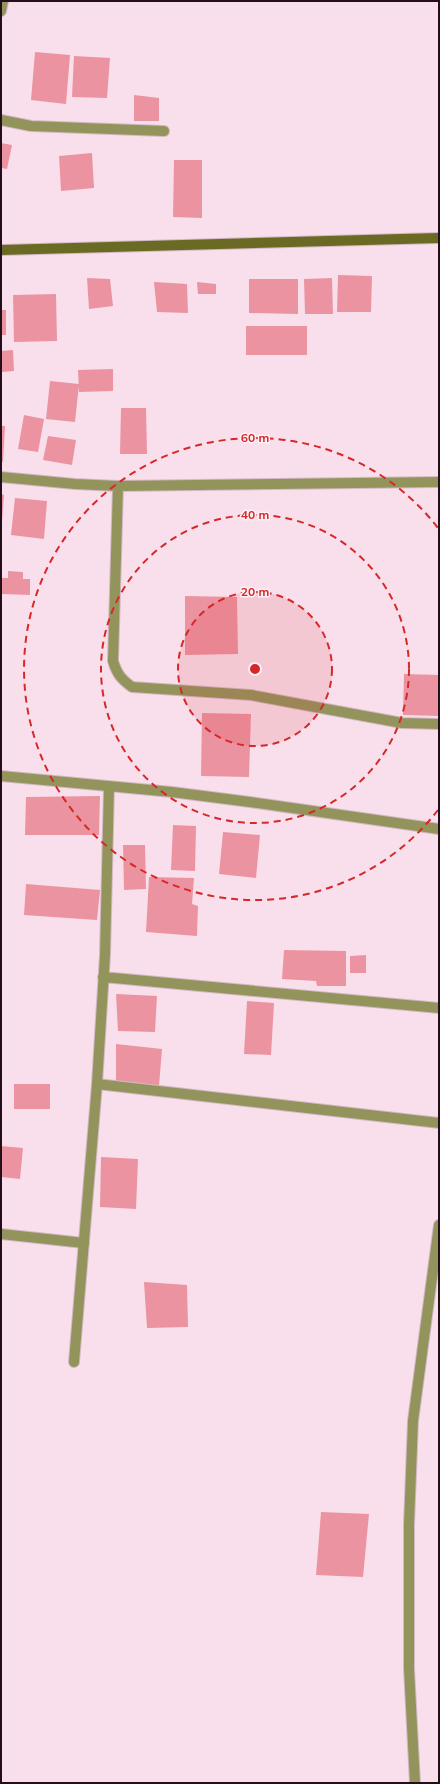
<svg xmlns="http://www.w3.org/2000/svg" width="440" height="1784" font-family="Mulish,sans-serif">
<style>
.building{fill:#ec93a1}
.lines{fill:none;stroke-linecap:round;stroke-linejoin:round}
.lane-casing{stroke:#d3b9c5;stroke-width:12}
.street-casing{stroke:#d3b9c5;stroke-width:12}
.secondary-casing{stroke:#d3b9c5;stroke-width:12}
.lane{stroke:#93945c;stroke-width:10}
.street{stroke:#93945c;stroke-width:10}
.secondary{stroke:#6a6a24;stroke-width:10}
.ring{fill:none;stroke:#d62828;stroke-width:2;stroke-dasharray:7 5}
.centre{fill:#d62828;stroke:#fef0f6;stroke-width:2}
.ring-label{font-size:12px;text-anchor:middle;font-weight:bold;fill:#d62828;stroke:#fef0f6;stroke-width:3;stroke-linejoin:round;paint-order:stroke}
</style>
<rect width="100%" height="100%" fill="#f9dfeb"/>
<!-- building -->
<path class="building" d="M35,52L70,55L66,104L31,100Z
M74,56L110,58L107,98L72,97Z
M134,95L159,98V121H134Z
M1,143L12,145L7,169L1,168Z
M92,153L94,188L61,191L59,156Z
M174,160H202V218L173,217Z
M338,275L372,276L371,312H337Z
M87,278L110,279L113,306L89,309Z
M332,278L333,314H305L304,279Z
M249,279H298V314L249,313Z
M154,282L187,284L188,313L157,312Z
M197,282L216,284V294H198Z
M56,294L57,341L14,342L13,295Z
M1,310H6V335H1Z
M246,326H307V355H246Z
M13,350L14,371L1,372V351Z
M113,369V391L79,392L78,370Z
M50,381L79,384L75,422L46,419Z
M121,408H146L147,454H120Z
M24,415L44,419L38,452L18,449Z
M1,426H5L3,462L1,461Z
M48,436L76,440L72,465L43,460Z
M1,494L4,495L2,522H1Z
M15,498L47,501L44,539L11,535Z
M8,571L23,572V579H30V595L2,594V578H8Z
M185,596L237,597L238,654L185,655Z
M404,674L439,675V716L403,715Z
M202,713L251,714L249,777L201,776Z
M100,796L99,835H25L26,797Z
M173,825L196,826L195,871L171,870Z
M223,832L260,835L256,878L219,874Z
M123,845H145L146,889L124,890Z
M149,877L194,878L192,904L198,906L197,936L146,932Z
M26,884L100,890L97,920L24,915Z
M284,950L346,951V986H317L316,981L282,979Z
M366,955V973H350V956Z
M116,994L157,996L155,1032L118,1031Z
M247,1001L274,1003L271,1055L244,1054Z
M116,1044L162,1049L159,1086L116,1083Z
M14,1084H50V1109H14Z
M1,1146L23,1148L20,1179L1,1177Z
M101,1157L138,1159L136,1209L100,1207Z
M144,1282L187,1285L188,1327L147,1328Z
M321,1512L369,1514L363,1577L316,1575Z"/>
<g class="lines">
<!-- lane casing -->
<g class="lane-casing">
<path id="lane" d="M1,1234L84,1243"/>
</g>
<!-- street casing -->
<g class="street-casing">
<path id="street" d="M1,11L3,1
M1,120L31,126L164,131
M1,477L75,484L118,486L439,482
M118,486L113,661C117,674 121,679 132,687L251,695L402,723L439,724
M1,776L172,792L250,802L439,829
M103,977L439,1008
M97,1084L439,1123
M74,1362L97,1084L105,955L109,786
M415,1783L409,1669V1524L413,1421L439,1225"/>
</g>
<!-- secondary casing -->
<g class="secondary-casing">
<path id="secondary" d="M1,250L439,238"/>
</g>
<!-- lane -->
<use href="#lane" class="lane"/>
<!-- street -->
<use href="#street" class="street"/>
<!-- secondary -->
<use href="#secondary" class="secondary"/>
</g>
<!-- distance rings -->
<circle cx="255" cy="669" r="77" fill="#d62828" fill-opacity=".12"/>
<g class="ring">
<circle cx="255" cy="669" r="77"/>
<circle cx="255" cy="669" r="154"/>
<path d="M438 810A231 231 0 1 1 438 528"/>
</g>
<circle cx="255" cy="669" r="6" class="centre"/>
<g class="ring-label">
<text x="255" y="442">60 m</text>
<text x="255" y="519">40 m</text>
<text x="255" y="596">20 m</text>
</g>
<!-- border -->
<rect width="440" height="1784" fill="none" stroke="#240e19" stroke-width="4"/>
</svg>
